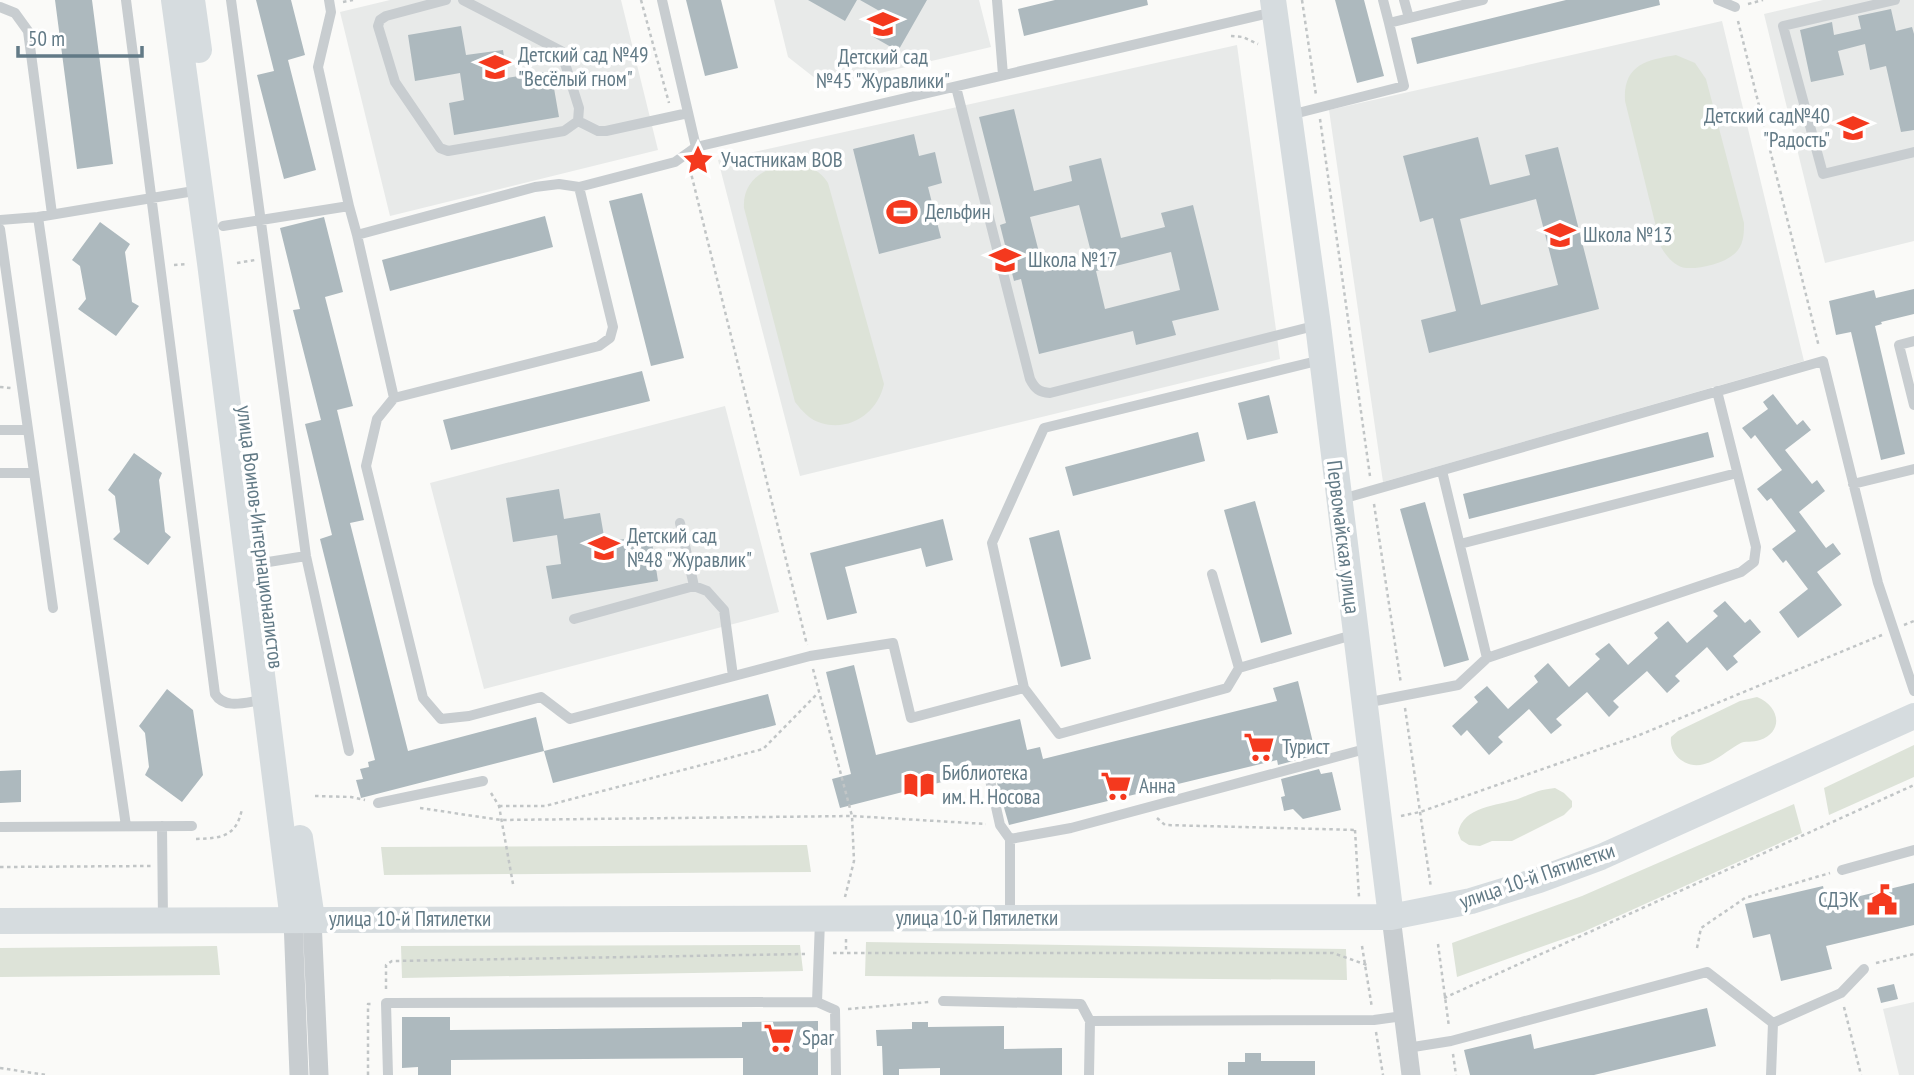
<svg xmlns="http://www.w3.org/2000/svg" width="1914" height="1075" font-family="'PT Sans Narrow',sans-serif">
<style>
.built{fill:#e8eae9}
.green{fill:#dde3d8}
.building{fill:#adb9be;fill-rule:evenodd}
.lines{fill:none;stroke-linecap:round;stroke-linejoin:round}
.path{stroke:#c1c5c6;stroke-width:2.5;stroke-dasharray:3.5 3.5;stroke-linecap:butt}
.lane{stroke:#c8cdd0;stroke-width:10}
.street{stroke:#c8cdd0;stroke-width:19}
.secondary{stroke:#d6dcdf;stroke-width:26}
.labels{text-anchor:middle;stroke-width:7;stroke-linejoin:round;paint-order:stroke}
.poi-label{font-size:21px;fill:#627a86;stroke:#fff;text-anchor:start}
.street-label{font-size:21px;fill:#627a86;stroke:#fff}
</style>
<rect width="100%" height="100%" fill="#fafaf8"/>
<!-- built -->
<path class="built" d="M390,0H621L658,150L390,216L340,12Z
M774,0H979L991,47L825,86L788,57Z
M1823,0H1914V241L1825,263L1764,14Z
M1722,21L1804,361L1383,482L1329,110Z
M1237,45L1280,359L800,476L718,160Z
M725,406L779,612L484,689L430,483Z
M1914,1002V1075H1899L1883,1009Z"/>
<!-- green -->
<path class="green" d="M1676,55L1695,63L1706,79L1744,223C1744,232 1744,242 1738,250C1728,263 1702,269 1686,268C1675,267 1666,256 1661,247L1625,101C1623,65 1646,60 1676,55Z
M796,163C810,167 820,170 828,183L884,384C878,412 851,432 821,423C810,420 802,411 795,402L744,208C742,178 769,165 796,163Z
M1757,697C1780,706 1784,732 1760,740C1753,743 1745,740 1739,744C1721,754 1703,775 1681,760C1673,754 1670,746 1671,737L1678,731L1740,701Z
M1914,745V777L1829,815L1824,788Z
M1555,788L1564,793L1572,801V807L1564,815L1512,841H1492L1480,846L1469,845L1461,840L1458,833C1463,806 1497,806 1518,799C1534,793 1537,790 1555,788Z
M1794,804L1802,833L1583,932L1457,977L1452,943L1582,896Z
M807,845L811,872L384,875L381,847Z
M866,942L1346,949L1347,980L865,976Z
M800,945L803,971L402,978L401,946Z
M217,946L220,975L0,977V948Z"/>
<!-- building -->
<path class="building" d="M55,0H92L113,164L77,169Z
M256,0H291L305,55L288,60L316,170L284,179L257,75L274,71Z
M686,0H721L738,68L705,76Z
M808,0H857L845,21Z
M860,0H927L898,51L870,35L883,13Z
M1055,0H1147L1148,5L1024,36L1018,9Z
M1335,0H1364L1384,76L1357,83Z
M1566,0H1659L1660,5L1417,64L1411,38Z
M1891,9L1896,31L1912,27L1914,34V130L1901,132L1886,66L1870,70L1865,44L1838,51L1844,75L1811,82L1800,30L1832,22L1834,35L1861,29L1858,16Z
M461,26L466,55L503,50L507,78L551,71L559,117L454,135L449,103L464,100L460,73L415,81L408,35Z
M1014,109L1034,191L1072,181L1069,166L1101,158L1121,238L1165,227L1161,213L1193,205L1219,310L1172,321L1176,335L1136,345L1133,331L1039,354L1021,279L1014,281L1000,225L1006,223L979,117ZM1079,205L1093,260L1044,272L1030,217ZM1171,252L1180,290L1105,309L1096,271Z
M914,134L919,156L935,152L942,183L928,187L941,238L879,254L853,149Z
M1478,137L1490,185L1530,175L1525,155L1558,147L1599,309L1429,353L1421,320L1456,311L1433,218L1420,222L1403,156ZM1536,199L1558,285L1481,305L1460,219Z
M642,193L684,358L651,366L609,201Z
M545,216L553,247L390,291L382,260Z
M324,217L343,292L325,297L353,406L337,410L364,520L350,523L408,751L536,717L544,751L361,798L356,780L363,779L360,769L369,767L368,762L375,760L320,539L332,535L305,424L321,420L293,310L300,309L280,228Z
M100,222L130,244L125,252L132,302L139,306L116,336L78,309L86,299L80,266L72,260Z
M1914,289V314L1881,322L1882,324L1875,326L1905,454L1881,460L1851,332L1836,335L1829,301L1874,290L1876,298Z
M642,371L650,401L451,450L443,420Z
M1773,394L1797,425L1803,420L1811,430L1785,450L1812,484L1817,480L1825,491L1799,512L1826,548L1833,543L1841,554L1817,572L1842,605L1798,638L1779,612L1808,589L1786,560L1783,563L1772,549L1796,531L1771,498L1767,501L1757,489L1782,470L1755,435L1751,439L1742,428L1768,409L1763,402Z
M1269,395L1278,433L1247,440L1238,403Z
M1198,432L1205,461L1073,496L1065,467Z
M1708,432L1714,457L1469,519L1463,494Z
M134,453L162,473L159,480L165,532L171,537L148,565L113,539L120,532L115,496L108,490Z
M559,489L564,519L600,513L605,542L651,535L658,581L552,599L546,566L561,564L557,535L513,542L506,498Z
M1255,501L1292,634L1261,643L1224,510Z
M1425,502L1469,660L1444,667L1400,509Z
M943,519L953,560L926,567L921,548L845,567L857,613L827,620L810,553Z
M1059,530L1091,659L1061,667L1029,538Z
M1725,601L1745,623L1750,619L1761,632L1733,656L1738,662L1727,671L1707,647L1675,676L1680,681L1667,693L1647,671L1613,701L1619,707L1609,717L1587,692L1556,719L1562,725L1551,734L1529,709L1498,737L1503,742L1489,755L1467,730L1461,736L1452,726L1478,702L1474,697L1487,686L1508,709L1538,682L1534,676L1548,663L1569,687L1600,659L1595,654L1609,643L1628,665L1658,638L1654,633L1668,621L1687,643L1718,616L1713,611Z
M854,665L876,755L1020,719L1027,750L1040,747L1043,759L1277,701L1273,688L1298,681L1316,755L1278,765L1277,760L1009,825L993,769L840,808L832,779L851,774L826,672Z
M167,689L193,710L203,775L182,802L145,775L149,767L145,733L139,726Z
M768,694L776,725L553,783L544,751Z
M1319,769L1321,774L1332,772L1341,810L1303,819L1293,809L1284,811L1281,797L1285,796L1281,779Z
M21,770V802L0,803V771Z
M1914,883V925L1826,946L1832,969L1781,981L1770,934L1753,938L1745,904L1823,886L1827,904Z
M1894,984L1898,999L1881,1003L1877,988Z
M1707,1008L1716,1046L1594,1075H1470L1464,1050L1531,1034L1534,1049Z
M402,1017H450V1030L742,1027V1022L818,1021V1075H743V1058L451,1060V1075H418V1067L402,1068Z
M912,1022H928V1027L1004,1026V1049L1062,1048V1075H940V1068L899,1069V1075H883L882,1046H877L876,1030L912,1029Z
M1245,1053H1261V1061H1315V1075H1228V1062H1245Z"/>
<g class="lines">
<!-- path -->
<path class="path" d="M641,0L669,103
M1302,0L1316,95
M343,2L353,0
M1748,4L1763,0
M1738,21L1819,347
M1231,36L1243,37L1258,44
M1320,119L1370,476
M690,169L807,645
M237,263L255,260
M174,265L188,264
M0,387L11,388
M1374,504L1401,684
M1904,625L1914,621
M813,669L852,816L854,861L845,897
M1405,708L1431,888
M491,793L499,806L513,884
M315,796L351,797L365,800
M499,806H545L763,749L818,693
M420,808L501,820L852,816L986,824
M1401,816L1420,812L1637,736L1882,635
M1157,818L1165,825L1357,830
M1355,830L1359,897
M196,839C222,838 236,837 242,809
M0,867L151,866
M846,939V953
M1438,944L1449,1027
M1362,946L1372,1008
M1697,948L1701,928L1745,898L1830,873
M833,953H1333L1367,965
M1876,963L1914,954
M386,989V965L392,961L805,954
M1444,998L1914,785
M1844,1007L1861,1075
M848,1009L929,1002
M1376,1032L1383,1075
M1453,1054L1456,1075
M0,1068L46,1075
M368,1075V1004H373"/>
<!-- lane -->
<path class="lane" d="M126,0L215,694C225,710 246,702 262,700
M231,0L306,556L349,751
M329,0L331,12L318,67L349,206
M446,0L386,16L380,20L378,26L395,82L440,148L448,151L564,131L578,121L579,108L561,51L463,0
M662,0L696,147
M997,0L1003,75
M1383,0L1389,23
M1404,0L1409,18
M1718,0L1735,7
M1895,0L1783,26L1823,174L1914,152
M0,7L15,13L28,31L52,214
M956,87L1030,379C1035,389 1039,392 1050,393L1318,325
M1290,115L1404,86L1389,23L1483,0
M578,121L598,131H606L688,113
M579,187L613,327L610,338L599,346L394,398L377,419L366,466L423,698L441,719L469,716L541,697L570,719L810,656L893,643L911,718L1024,688L992,543L1044,428L1321,360
M38,217L126,826
M0,220L38,217L200,190
M223,226L349,206L357,235L535,187L559,184L579,187L675,162L696,147L1274,12
M0,229L53,608
M357,235L394,398
M1914,341L1899,345L1914,405
M0,430H28
M1442,471L1487,658
M0,473H34
M1853,484L1914,469
M1342,499L1823,361L1878,583L1914,691
M680,523L694,586
M1460,544L1737,473
M262,563L306,556
M574,619L694,586L707,591L724,610L733,676
M1239,668L1356,634
M1024,688L1059,734L1227,688L1239,668L1212,574
M1365,703L1458,685L1487,658L1741,572L1754,562L1756,547L1717,391
M990,780L1000,825L1010,839V917
M378,803L483,781
M162,826L163,920
M0,827L192,826
M1010,839L1071,828L1369,748
M1842,870L1914,850
M943,1001L1081,1004L1090,1021L1089,1075
M817,1002L835,1010L836,1075
M1090,1021L1374,1020L1403,1016
M1773,1023L1841,993L1864,969
M1407,1048L1451,1041L1707,972L1773,1023L1771,1075
M388,1075L386,1003L817,1002L820,921"/>
<!-- street -->
<path class="street" d="M1391,917L1411,1075
M312,919L319,1075
M293,920L299,1075"/>
<!-- secondary -->
<path class="secondary" d="M174,0L210,263L293,920
M192,0L199,50
M1273,0L1318,325L1391,917
M300,838L312,919
M0,921L1391,917L1471,901L1539,880L1601,857L1914,716"/>
</g>
<!-- icons -->
<defs>
<g id="school-bare" transform="scale(2.415)"><path d="M0-5L7-2L0 1L-7-2ZM-4 1L0 2.5L4 1V4Q0 6-4 4Z" fill="#f4391e" stroke="#fff" stroke-width="2.5" paint-order="stroke"/></g>
<g id="sight-bare" transform="scale(2.415)"><path d="M0-6L1.8-2.2L6-1.7L2.9 1.2L3.7 5.4L0 3.3L-3.7 5.4L-2.9 1.2L-6-1.7L-1.8-2.2Z" fill="#f4391e" stroke="#fff" stroke-width="2.5" paint-order="stroke"/></g>
<g id="stadium-bare" transform="scale(2.415)"><path d="M0-5a6.5 5 0 1 0 0 10a6.5 5 0 1 0 0-10ZM-3.5-1.8h7v3.6h-7Z" fill="#f4391e" stroke="#fff" stroke-width="2.5" paint-order="stroke"/></g>
<g id="supermarket-bare" transform="scale(2.415)"><path d="M-6-5.5h2.5l.6 2H6L4.5 2H-2.5L-4.4-4H-6ZM-1.5 3.2a1.3 1.3 0 1 0 .1 0ZM3 3.2a1.3 1.3 0 1 0 .1 0Z" fill="#f4391e" stroke="#fff" stroke-width="2.5" paint-order="stroke"/></g>
<g id="library-bare" transform="scale(2.415)"><path d="M-6-4Q-3-5.5-.7-3.5V5Q-3 3-6 4ZM6-4Q3-5.5 .7-3.5V5Q3 3 6 4Z" fill="#f4391e" stroke="#fff" stroke-width="2.5" paint-order="stroke"/></g>
<g id="civic-bare" transform="scale(2.415)"><path d="M-.6-6.5H3V-4.5H.6V-3L4-1V1h2V6H-6V1h2V-1L-.6-3ZM-1.2 2.5V6h2.4V2.5Z" fill="#f4391e" stroke="#fff" stroke-width="2.5" paint-order="stroke"/></g>
</defs>
<g fill-rule="evenodd">
<use href="#school-bare" x="883" y="24"/>
<use href="#school-bare" x="495" y="67"/>
<use href="#school-bare" x="1853" y="128"/>
<use href="#sight-bare" x="698" y="160"/>
<use href="#stadium-bare" x="902" y="212"/>
<use href="#school-bare" x="1560" y="235"/>
<use href="#school-bare" x="1005" y="260"/>
<use href="#school-bare" x="604" y="548"/>
<use href="#supermarket-bare" x="1259" y="747"/>
<use href="#library-bare" x="919" y="785"/>
<use href="#supermarket-bare" x="1116" y="786"/>
<use href="#civic-bare" x="1882" y="900"/>
<use href="#supermarket-bare" x="779" y="1038"/>
</g>
<g class="labels">
<!-- poi labels -->
<g class="poi-label">
<text x="518" y="62">Детский сад №49<tspan x="518" dy="24">"Весёлый гном"</tspan></text>
<text x="883" y="64" text-anchor="middle">Детский сад<tspan x="883" dy="24">№45 "Журавлики"</tspan></text>
<text x="1830" y="123" text-anchor="end">Детский сад№40<tspan x="1830" dy="24">"Радость"</tspan></text>
<text x="721" y="167">Участникам ВОВ</text>
<text x="925" y="219">Дельфин</text>
<text x="1583" y="242">Школа №13</text>
<text x="1028" y="267">Школа №17</text>
<text x="627" y="543">Детский сад<tspan x="627" dy="24">№48 "Журавлик"</tspan></text>
<text x="1282" y="754">Турист</text>
<text x="942" y="780">Библиотека<tspan x="942" dy="24">им. Н. Носова</tspan></text>
<text x="1139" y="793">Анна</text>
<text x="1859" y="907" text-anchor="end">СДЭК</text>
<text x="802" y="1045">Spar</text>
</g>
<!-- street labels -->
<g class="street-label">
<text transform="translate(260 537) rotate(83)" y="7">улица Воинов-Интернационалистов</text>
<text transform="translate(1343 537) rotate(83)" y="7">Первомайская улица</text>
<text transform="translate(1537 876) rotate(-19)" y="7">улица 10-й Пятилетки</text>
<text x="977" y="925">улица 10-й Пятилетки</text>
<text x="410" y="926">улица 10-й Пятилетки</text>
</g>
</g>
<!-- scale -->
<path d="M18 46v10h124v-10" fill="none" stroke="#627a86" stroke-width="3.5"/>
<text x="28" y="46" font-size="21" fill="#627a86" stroke="#ffffff" stroke-width="5" paint-order="stroke">50 m</text>
</svg>
